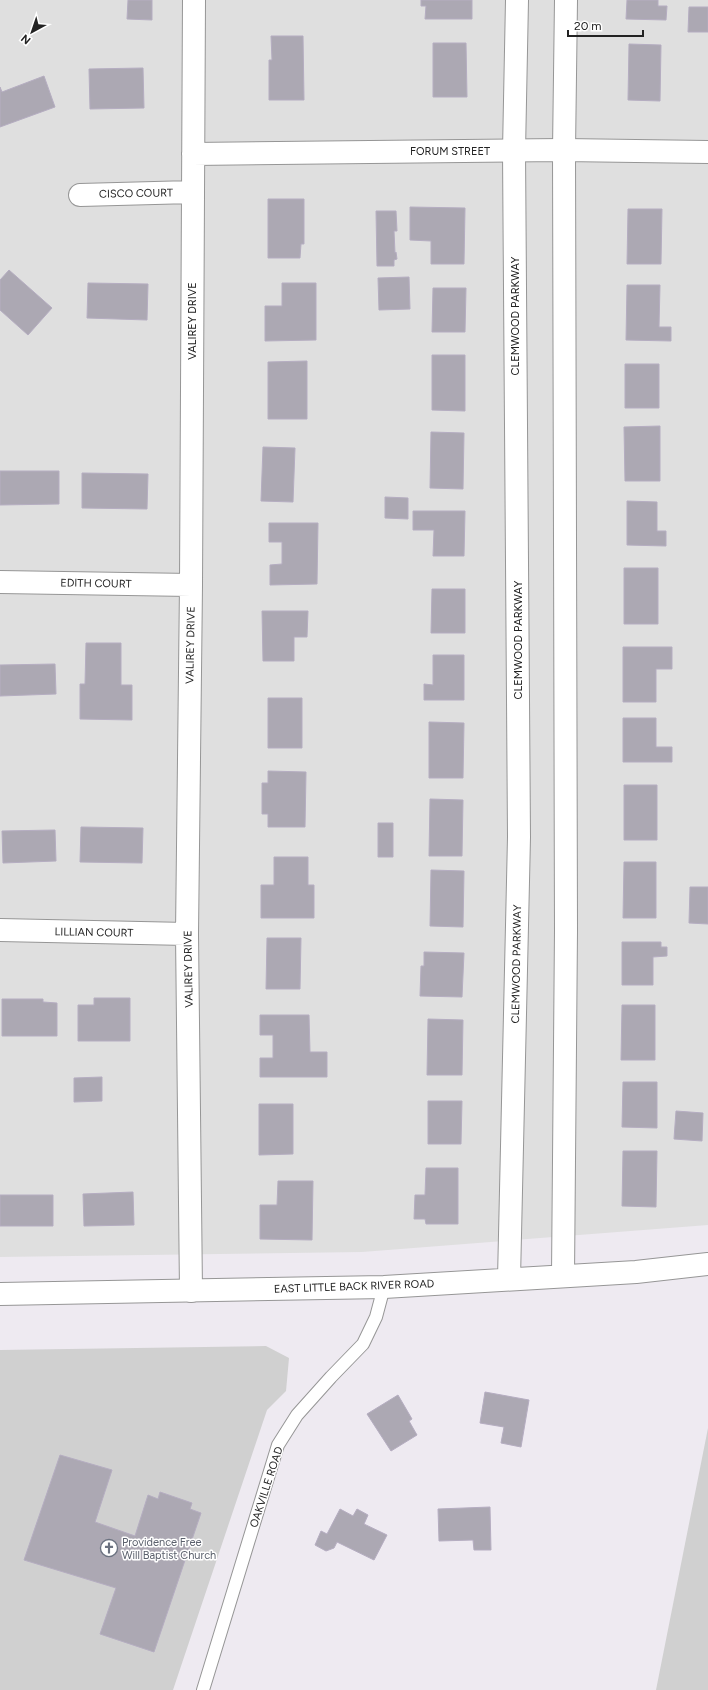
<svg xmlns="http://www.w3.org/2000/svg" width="708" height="1690" font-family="Figtree,sans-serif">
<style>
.residential{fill:#dfdfdf}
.religious{fill:#d0d0d0}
.building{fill:#aca8b3;stroke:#b5adc1}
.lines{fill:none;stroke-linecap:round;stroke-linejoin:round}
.service-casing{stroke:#969696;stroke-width:14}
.minor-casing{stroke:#969696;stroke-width:24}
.tertiary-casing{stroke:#969696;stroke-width:24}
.service{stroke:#fff;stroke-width:12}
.minor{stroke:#fff;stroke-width:22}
.tertiary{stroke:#fff;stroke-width:22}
.labels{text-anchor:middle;stroke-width:3;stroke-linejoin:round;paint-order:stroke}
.street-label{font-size:11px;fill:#222;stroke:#fff}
.worship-label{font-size:11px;fill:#5b616d;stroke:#fff;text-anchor:start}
</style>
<rect width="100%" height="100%" fill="#eeeaf1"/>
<!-- residential -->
<path class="residential" d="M0,0H708V1225L362,1252L0,1257Z"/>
<!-- religious -->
<path class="religious" d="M266,1346L289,1358L286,1391L267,1410L173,1690H0V1350Z
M708,1428V1690H656Z"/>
<!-- building -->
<path class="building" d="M128,0H152V20L127,19Z
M421,0H472V19H425L426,6H421Z
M627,0H658V6H667L666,20L626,19Z
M689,7H708V32H688Z
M271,36H303L304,100H269V60H272Z
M433,43H466L467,97H433Z
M629,44L661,45L660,101L628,100Z
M143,68L144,108L90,109L89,69Z
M44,76L55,107L0,127V87L2,92Z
M268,199H304V244H301L300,258H268Z
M410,207L465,208L464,264H431V241L410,240Z
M628,209H662L661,264H627Z
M376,211H396L397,231H394L395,253L396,252L397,259L394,260V266H377Z
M9,270L52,308L28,335L0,310V280Z
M409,277L410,309L379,310L378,278Z
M88,283L148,284L147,320L87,318Z
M282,283H316V340L265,341V306H282Z
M627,285H660L659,327H671V341L626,340Z
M433,288H466L465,332H432Z
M432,355H465V411L432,410Z
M307,361V419H268V362Z
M625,364H659V408H625Z
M660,426V481H625L624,427Z
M431,432L464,433L463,489L430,488Z
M263,447L295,448L293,502L261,501Z
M0,471H59V504L0,505Z
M82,473L148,474L147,509L82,508Z
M385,497L408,498V519L385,518Z
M627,501L657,502V531H666V546L627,545Z
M413,511H465L464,556H433L434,530H413Z
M269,523H318L317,584L270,585V565L282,564V542H269Z
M624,568H658V624H624Z
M432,589H465V633H431Z
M262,611H308L307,637H294V661H263Z
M86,643H121V685H132V720L80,719V684H85Z
M623,647H672V669H656V702H623Z
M433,655H464V700H424V684L433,685Z
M55,664L56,694L0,696V665Z
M268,698H302V748H268Z
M623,718H656V747H672V762H623Z
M429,722L464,723L463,778H429Z
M268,771L306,772L305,827H268V814H262V783H268Z
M624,785H657V840H624Z
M430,799L463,800L462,856H429Z
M378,823H393V857H378Z
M81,827L143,828L142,863L80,862Z
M55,830L56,861L3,863L2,831Z
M274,857H308V885H314V918H261V885H274Z
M624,862H656V918H623Z
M431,870L464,871L463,927L430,926Z
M690,887H708V924L689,923Z
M267,938H301L300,989H266Z
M622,942H661V947H667V956L653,957V985H622Z
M424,952L464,953L462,997L420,996L421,966H424Z
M94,998H130V1041H78V1005H94Z
M2,999H43V1002L57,1003V1036H2Z
M622,1005H655V1060H621Z
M260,1015H309L310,1052H327V1077H260V1058H273V1035H260Z
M428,1019L463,1020L462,1075H427Z
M102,1077V1101L74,1102V1078Z
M623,1082H657V1128L622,1127Z
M428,1101H462L461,1144H428Z
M259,1104H293V1154L259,1155Z
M676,1111L703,1113L702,1141L674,1139Z
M623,1151H657L656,1207L622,1206Z
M426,1168H458V1224H426L425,1219H414L415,1195H425Z
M278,1181H313L312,1240L260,1239V1205H277Z
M133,1192L134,1225L84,1226L83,1194Z
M0,1195H53V1226H0Z
M485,1392L529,1400L521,1447L501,1443L504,1427L480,1423Z
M398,1395L412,1419L409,1421L417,1435L391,1451L367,1414Z
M60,1455L112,1470L95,1522L135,1536L148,1495L158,1499L160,1492L192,1503L190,1509L201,1513L154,1652L100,1634L116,1588L24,1560Z
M490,1507L491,1550H474L473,1540L439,1541L438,1509Z
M340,1509L353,1516L357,1509L368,1515L364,1524L387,1535L374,1560L337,1542L334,1548L326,1551L315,1545L321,1531L327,1534Z"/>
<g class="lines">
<!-- service casing -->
<g class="service-casing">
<path id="service" d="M203,1690L278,1445L297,1415L331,1377L363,1344L376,1317L384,1287"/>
</g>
<!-- minor casing -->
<g class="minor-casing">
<path id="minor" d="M193,154L564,150L708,152
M80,195L192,192
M0,582L191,585
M0,930L187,934
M191,1291L187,934L191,585L194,0"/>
</g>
<!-- tertiary casing -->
<g class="tertiary-casing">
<path id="tertiary" d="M563,1276L566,930L564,150L566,0
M509,1279L519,837L514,151L517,0
M0,1294L384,1287L636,1272L708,1264"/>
</g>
<!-- service -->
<use href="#service" class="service"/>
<!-- minor -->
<use href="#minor" class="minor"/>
<!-- tertiary -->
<use href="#tertiary" class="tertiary"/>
</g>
<!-- icons -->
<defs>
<g id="church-ring" transform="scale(0.9)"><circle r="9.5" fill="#fff" stroke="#6b7280" stroke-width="1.5"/><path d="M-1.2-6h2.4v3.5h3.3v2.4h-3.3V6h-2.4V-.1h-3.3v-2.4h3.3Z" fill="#6b7280"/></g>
</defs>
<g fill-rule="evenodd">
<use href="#church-ring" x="109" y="1548"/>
</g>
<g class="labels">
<!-- street labels -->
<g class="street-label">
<text x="450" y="155">FORUM STREET</text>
<text transform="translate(136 193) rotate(-1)" y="4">CISCO COURT</text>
<text transform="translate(515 316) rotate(-90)" y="4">CLEMWOOD PARKWAY</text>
<text transform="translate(192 321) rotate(-90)" y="4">VALIREY DRIVE</text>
<text transform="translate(96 583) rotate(1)" y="4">EDITH COURT</text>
<text transform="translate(518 640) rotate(-90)" y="4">CLEMWOOD PARKWAY</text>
<text transform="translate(190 645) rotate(-89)" y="4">VALIREY DRIVE</text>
<text transform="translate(94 932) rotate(1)" y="4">LILLIAN COURT</text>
<text transform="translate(516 964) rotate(-89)" y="4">CLEMWOOD PARKWAY</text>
<text transform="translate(188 969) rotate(-91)" y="4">VALIREY DRIVE</text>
<text transform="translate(354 1286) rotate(-2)" y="4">EAST LITTLE BACK RIVER ROAD</text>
<text transform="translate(266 1487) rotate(-72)" y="4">OAKVILLE ROAD</text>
</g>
<!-- worship labels -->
<g class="worship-label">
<text x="122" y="1546">Providence Free<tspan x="122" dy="13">Will Baptist Church</tspan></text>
</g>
</g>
<!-- north arrow -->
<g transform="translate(32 32) rotate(220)" stroke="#ffffff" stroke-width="3" paint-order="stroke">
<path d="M0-3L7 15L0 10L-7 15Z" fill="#222222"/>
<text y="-6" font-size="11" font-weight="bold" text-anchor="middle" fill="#222222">N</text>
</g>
<!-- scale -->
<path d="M568 30v6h75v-6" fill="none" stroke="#222222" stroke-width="2"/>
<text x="574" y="30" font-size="12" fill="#222222" stroke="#ffffff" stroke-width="3" paint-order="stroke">20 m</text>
</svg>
